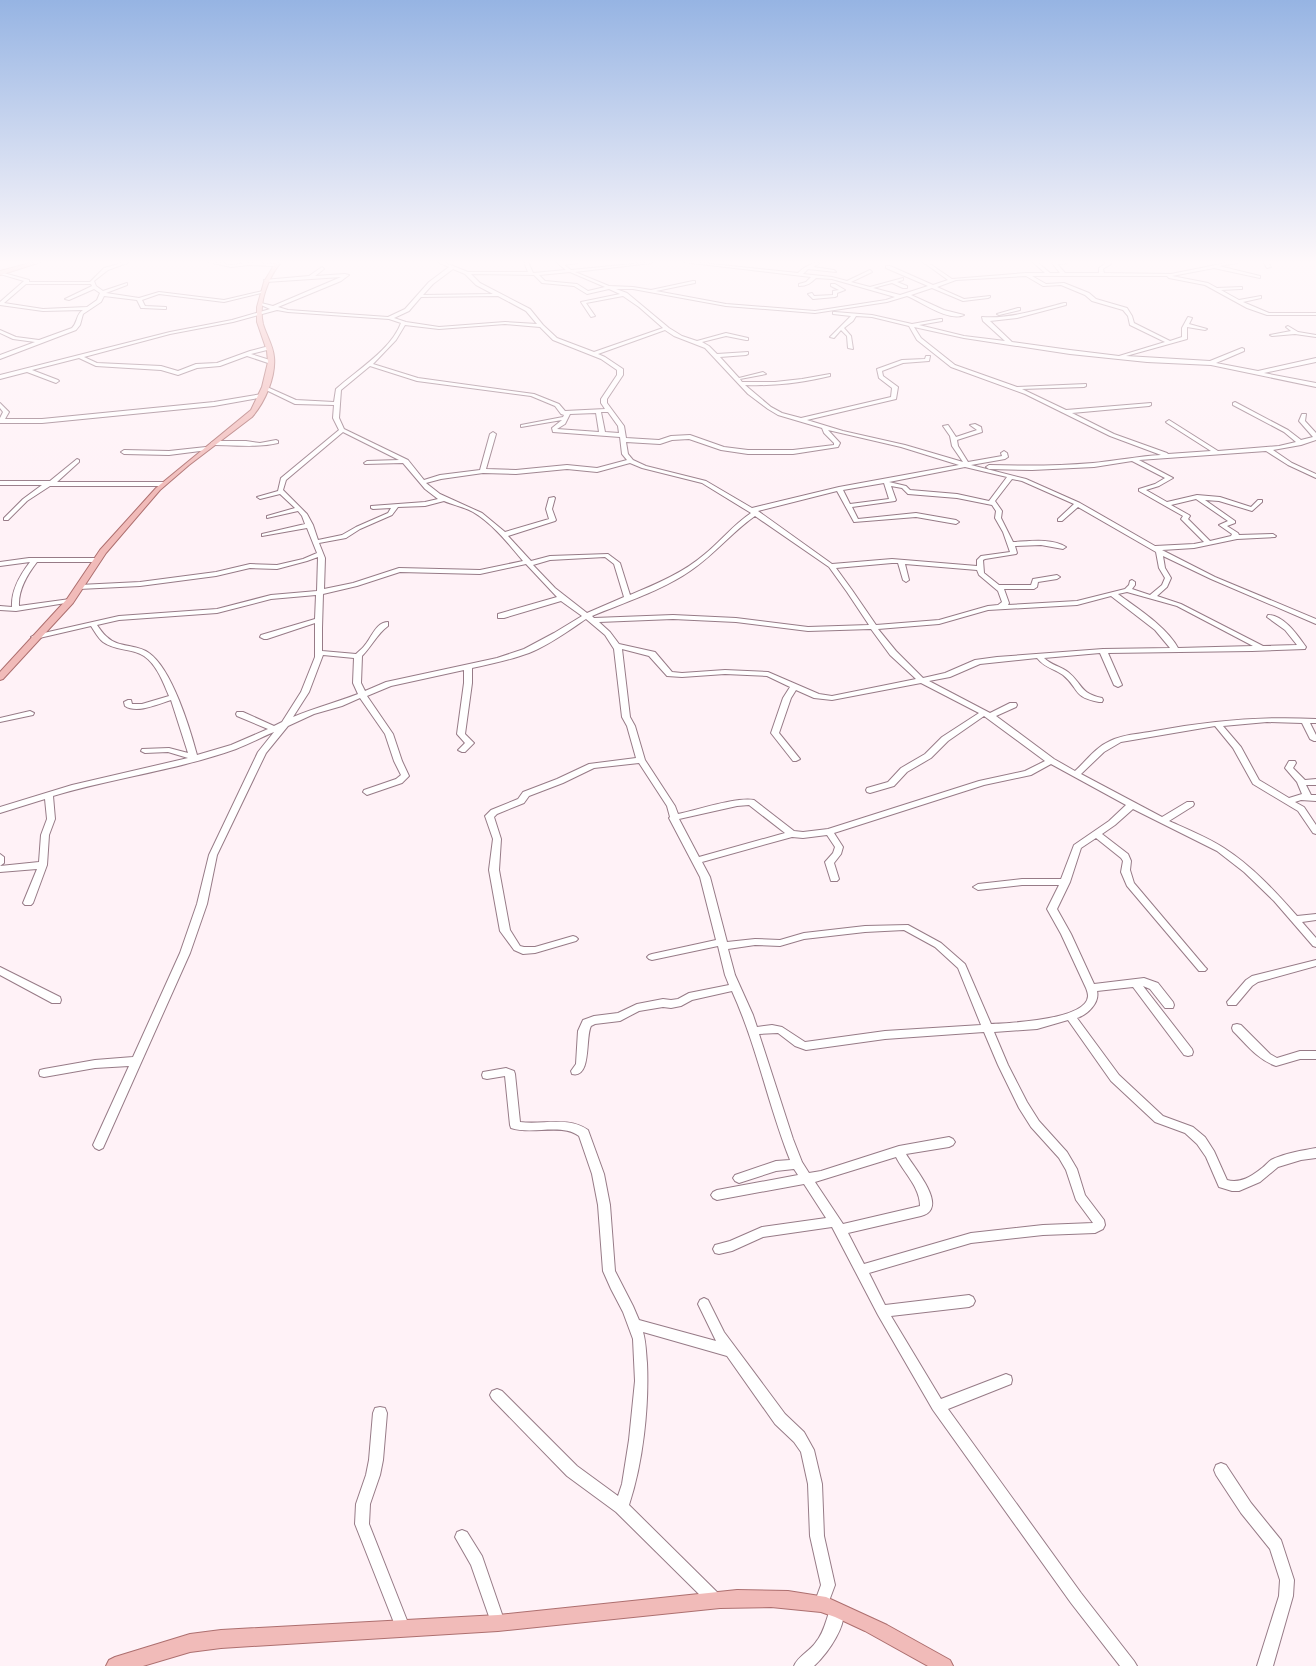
<svg xmlns="http://www.w3.org/2000/svg" width="1316" height="1666" font-family="Overpass,sans-serif">
<style>
.lines{fill:none;stroke-linecap:round;stroke-linejoin:round}
.minor-casing{stroke:#977b87;stroke-width:2}
.major-casing{stroke:#ad6f6f;stroke-width:2}
.minor{fill:#fff;fill-rule:evenodd}
.major{fill:#f1bbb9;fill-rule:evenodd}
</style>
<rect width="100%" height="100%" fill="#fff2f7"/>
<g class="lines">
<!-- minor casing -->
<g class="minor-casing">
<path id="minor" d="M125,262H130L108,270L94,281L96,286L103,291L127,283V285L106,293L139,298L159,292L224,300L263,291L265,292L224,302L159,294L142,300L145,306L166,307V309H164L143,308H141L137,300L104,296L101,302L83,314L80,325L76,330L0,359V355L35,342L13,339L0,333V330L16,337L39,340L72,328C78,322 76,314 83,310L43,311L0,305V302L24,281L0,274V272L29,280V282H90L104,268ZM26,284H91L92,286L65,299L69,300L94,289L100,293L97,300L87,307L43,309L4,303Z
M209,262H215L231,265L248,263L275,264L277,265L275,266L248,265L231,267Z
M438,262H443L468,272H528L524,262H528L533,273L566,270L556,262H579L577,263L564,265L571,270L653,262L651,263L575,272L609,286L633,287L651,290L693,281H695V283L656,291L726,304L815,311L886,300L895,297L832,279L816,278C811,283 807,286 799,286V284L806,282L811,277L683,262H693L798,273C804,267 813,262 822,262L813,267L834,270L836,272L808,269L803,274L832,277L847,281L870,270L872,272L851,282L870,287L903,278V280L897,282L907,286V288H903L892,283L873,288L900,295L928,286L886,268V266H890L933,285L948,280L923,262H927L952,279L1026,273H1045L1033,262H1037L1050,273H1060L1052,263L1054,262H1067V263L1057,264L1065,273H1099V268L1106,263V262H1110L1111,264L1103,269L1104,273L1171,274L1231,262H1237V263L1219,266L1260,276V278L1214,268L1172,276L1208,283L1217,288L1242,287V289H1240L1221,290L1239,300L1261,296V298L1243,302L1269,313H1316V315H1267L1247,308L1205,285L1169,278L1167,276H1032L1046,284L1064,283L1089,293L1096,299L1127,308L1132,316L1134,323L1170,341L1182,337V328L1188,317L1192,318L1189,324L1207,329L1205,330L1187,327V339L1126,356L1210,361L1242,348L1244,349V351L1216,363L1258,371L1316,358V362L1264,373L1316,383V387L1211,365L1147,362L1070,354L964,338L914,327L921,338L955,365L1017,387L1086,384V386L1084,387L1022,389L1066,410L1151,403V405L1149,406L1072,413L1114,434L1167,453L1168,454L1211,451L1167,423L1166,422L1169,420L1218,451L1279,446L1296,442L1284,432L1233,405V403L1235,402L1288,430L1301,440L1313,437L1299,421L1302,414H1306L1305,421L1316,433V440L1301,445L1273,450L1292,463L1316,474V478L1288,465L1266,451L1139,460L1173,478L1159,486L1146,490L1167,502L1197,495L1220,497L1251,507L1258,500H1262V502L1252,511L1219,501L1205,500L1235,521V523L1227,526L1238,533L1239,535L1273,534L1276,536L1275,537L1237,539L1194,548L1162,550L1215,577L1316,619V624L1211,579L1163,556L1165,568L1171,578L1167,587L1157,596L1181,604L1263,646L1297,645L1285,630L1267,617L1268,615C1284,615 1298,636 1306,647L1305,649L1252,651L1108,653L1122,685L1118,687L1114,685L1100,653L1044,658C1051,665 1060,666 1068,672C1083,684 1079,693 1102,698L1103,700L1102,702H1099C1072,697 1080,689 1063,675C1053,668 1045,668 1037,658L980,664L950,677L929,681L990,713L1010,703H1016L1017,705L1016,707L996,716L1054,759L1075,771C1086,761 1096,747 1110,741C1123,734 1141,734 1155,731C1209,721 1262,716 1316,719V723H1310L1316,735V741H1314L1310,739L1302,723L1267,722L1223,726L1241,747L1259,780L1289,798L1302,794L1297,782L1285,768L1289,761H1295L1296,763L1293,768L1305,780L1316,779V785H1306L1311,795H1316V801L1301,800L1295,802L1304,807L1316,825V834L1313,833L1298,811L1253,784L1233,748L1215,726L1121,742L1104,752L1081,774L1162,817L1187,802H1193L1194,804L1193,806L1169,821C1187,829 1207,837 1224,848C1252,866 1275,891 1297,916L1316,914V920L1302,922L1316,938V947L1313,946L1274,901L1244,872L1217,851L1133,809L1115,825L1102,834L1128,854L1131,861L1130,870L1134,883L1205,967L1207,969L1205,971H1199L1127,886L1121,872L1123,861L1121,858L1096,838L1081,848L1070,882L1057,909L1071,934L1094,984L1144,978L1158,983L1173,1002L1174,1005L1173,1008H1165L1150,989L1143,986L1192,1049L1193,1052L1192,1055L1188,1056L1184,1055L1133,987L1097,991C1100,1003 1087,1015 1077,1018L1119,1075L1163,1116L1193,1127L1205,1137L1214,1151L1227,1180C1240,1184 1252,1176 1262,1168C1265,1166 1268,1162 1271,1160C1282,1154 1304,1150 1316,1148V1158L1301,1160L1278,1167L1260,1182L1239,1191H1232L1219,1187L1206,1157L1197,1144L1185,1133L1155,1122L1111,1081L1068,1020L1037,1029L994,1032L1008,1065L1027,1102L1039,1121L1067,1152L1077,1169L1085,1195L1104,1220L1105,1225L1103,1229L1095,1233L1043,1235L971,1243L869,1273L885,1305L969,1295L973,1297L975,1301L973,1305L969,1307L891,1316L941,1399L1006,1374L1011,1376L1012,1380L1011,1384L948,1409L1081,1593L1134,1661L1137,1666H1120L1071,1603L933,1410L878,1315L832,1227L763,1237L732,1251L719,1254L715,1253L713,1249L715,1245L730,1241L762,1227L826,1218L804,1184L717,1200L713,1198L711,1195L713,1192L717,1190L798,1175L794,1169L776,1171L739,1183L735,1181L733,1178L735,1175L776,1161L790,1160C768,1105 757,1046 732,991L692,1000L681,1006L671,1008L663,1007L639,1011L620,1021L595,1024L591,1026C585,1037 592,1079 572,1074L571,1071L576,1064L578,1031L583,1020L594,1016L618,1013L637,1004L663,999L671,1000L678,999L689,993L729,985L725,975L718,946L652,960L649,959L647,957L649,955L652,954L716,940L700,877L669,818L670,817L667,806L639,763L594,768L563,783L529,796L524,803L497,814L494,817L501,839L499,870L510,930L520,946L524,947H535L573,936L576,937L578,939L576,941L535,953L523,954L514,950L500,931L489,870L493,839L485,816L491,810L518,799L523,792L557,779L589,764L636,758L627,726L622,717L614,649L605,635L586,619C568,631 549,645 529,653C510,660 491,664 472,668V683L465,734L474,743L465,752H462L458,750L465,743L457,734L464,683V670L391,686L367,696L393,734L402,761L409,776L402,783L367,795L363,792L364,790L396,779L401,775L394,761L385,734L360,698L342,706L314,714L288,726L266,753L217,855L207,904L190,953L103,1148L99,1150L95,1148L93,1145L129,1066L95,1068L44,1077L40,1076L39,1073L40,1070L44,1069L95,1060L133,1057L180,953L197,904L209,855L258,752L274,732C262,737 249,744 236,749C177,770 113,778 53,796L55,819L49,835L47,865L33,903L31,905H25L23,903L37,869L0,872V866L39,862L41,835L47,819L45,799L0,813V807L72,785L188,758L168,752L145,753L141,751L142,749L169,748L188,753L171,700C158,704 137,714 125,706L124,702L128,700H131L132,704H142L169,696C163,682 157,665 144,656C132,648 115,651 103,642C98,638 95,632 91,626L35,639L31,637L35,635L119,616L217,609L271,595L317,591L318,557L307,561L277,569L250,568L216,576L140,586L79,589L76,587L79,585L140,582L216,572L250,564L277,565L303,559L317,553L307,528L262,536V534L305,524L302,516L298,511L267,518V516L295,508L280,494L260,499L257,497L278,491L281,478L339,430L333,418L334,405L295,404L262,388L267,387L296,400L334,402L336,389C357,370 391,350 401,323L389,319L288,312L277,310L233,322L170,334L84,357L97,363L161,366L178,371L196,364L217,363L250,351L269,346L271,347V349L251,354L273,361L274,362L271,364L247,356L220,366L197,368L178,375L161,370L96,366L79,358L32,370L58,380L59,381L56,383L27,372L0,379V375L170,332L232,320L270,309L259,304L261,303L273,306L341,277L266,282L264,280L309,276L322,267L324,269L315,276L345,274L349,275L341,281L278,307L288,310L388,317L405,309L429,282L449,267ZM453,269L465,274L476,285L493,294L423,295L433,284ZM570,272L605,287L588,291L577,284L545,281L539,275ZM471,274L534,275L542,283L574,286L587,294L609,289L620,294L581,302L591,317L595,316L586,303L623,296L639,307L663,328L594,352L557,338L543,325L530,309L480,283ZM1026,276L1043,286L1061,285L1085,295L1092,301L1123,310L1128,316L1130,325L1165,342L1119,356L1070,350L1012,342L990,321L1017,318L1066,305V303H1064C1037,310 1010,319 982,317L983,321L1005,341L964,336L919,325L942,321V319H940L912,324L872,315L835,312H833V314L851,316L830,337L834,338L841,330L847,336L848,348L853,349L851,336L844,328L853,321L856,316L872,317L909,326L917,340L951,367L1025,394L1110,436L1161,455C1138,456 1116,461 1093,463C1058,466 1024,466 989,465L986,467L989,469L1032,470L1094,467L1132,461L1165,478L1155,484L1139,489V491L1183,516L1181,519L1204,542L1194,544L1155,546L1080,503L1026,479L971,465L1005,459L1008,457L1007,453L1004,451L1001,453L1002,456L968,462L958,446L957,440L982,432L981,427L975,424L970,425L977,430L956,437L948,425L943,426L950,436L952,446L963,462L905,445L843,431L807,420L896,399L898,387L883,376L882,371L903,363L929,361L930,356H926L925,359L902,360L877,369L879,378L892,388L891,397L801,418L782,413L771,407L745,385C777,386 800,383 830,376V374L802,379L775,382H742L740,379L766,374L763,372L739,378L720,357L746,355L748,354V352L717,354L709,346L702,342L726,336L746,340H748V338L726,333L697,341L682,336L669,328L627,293L616,289H633L726,306L815,313L887,302L907,296C922,302 948,322 964,315L944,310L911,295L932,288L963,301L988,298L990,297V296L964,299L937,287L956,280ZM498,296L526,311L537,324L505,322L439,327L406,322L394,318L409,311L421,297ZM505,324L540,327L553,340L601,359L617,370V375L601,399V403L605,409L565,411L559,404L534,394L418,378L373,364L396,340L405,325L439,329ZM665,330L674,336L705,348L748,394L768,409L778,415L822,428L824,433L834,443V445L793,450H748L724,447L690,435L671,436L659,440L626,438L624,426L607,403V399L623,375V369L605,357L598,354ZM370,366L417,381L531,396L555,406L561,414L564,415L563,417L521,425V427L562,420L552,428L553,432L620,437L622,454L627,460L597,468L567,465L516,470L486,469L496,434L493,432L490,434L480,470L440,475L424,480L408,460L344,429L339,418L341,390ZM601,412H608L618,426L619,433L605,432ZM596,413L599,432L557,429L565,424L570,414ZM828,430L901,447L959,465L839,487L752,508L706,481L646,466L633,460L628,454L626,442L660,444L672,440L689,439L721,450L748,454H793L838,447L840,443ZM343,432L399,460L367,461L364,463L365,464L403,463L425,489L438,499L425,502L371,506V508L373,509L391,508L388,513L356,527L342,535L318,540L313,525L307,514L283,490L286,480ZM630,463L642,468L702,483L751,513C733,525 721,541 705,554C683,573 656,584 630,595L620,563L608,554L550,556L531,561L508,536L555,521L556,520L552,509L555,498L554,497L549,498L546,509L549,519L505,532L482,513L440,494L426,483L441,479L483,473L516,474L567,469L597,472ZM965,467L1007,477L989,501L957,494L910,490L906,486L889,482ZM1012,479L1022,481L1074,504L1058,519V521H1062L1078,507L1156,552L1159,568L1165,578L1162,585L1150,595L1132,589L1135,585V582L1132,580L1130,581L1129,585L1125,589L1077,601L1008,605L1009,603L1004,589H1034L1037,587L1038,582L1057,579L1060,577L1057,575L1033,579L1031,585H999L984,573L983,560L985,559L1016,554L1017,553L1015,546L1041,545L1063,549L1066,547C1052,538 1030,541 1013,542L1001,518L1002,511L995,501ZM884,483L889,499L850,504L843,490ZM891,486L902,488L908,494L957,498L992,505L996,511L995,518L1003,532L1010,552L981,556L977,560V566L892,559L832,564L758,511L837,491L854,522L916,517L956,524L959,522L956,520L916,513L858,519L852,507L895,501L896,500ZM1196,499L1228,521L1219,525L1232,534L1231,536L1210,541L1188,519L1190,516L1189,515L1171,505ZM444,501C453,505 464,507 473,512C493,524 508,543 523,561L480,570L399,568L353,583L324,589L325,558L319,543L346,538L360,529L392,515L398,507L425,506ZM755,516L829,567L847,592L869,625L808,627L736,618L673,615L594,618L592,616C623,603 663,590 690,571C714,555 732,532 755,516ZM605,557L614,564L624,597L587,613L555,588L533,565L550,560ZM892,563H898L903,580L906,582L909,580L905,564L977,570L979,575L998,591L1002,602L998,605L988,606L939,620L876,625L852,590L836,568ZM526,564L557,597L498,614V618H504L561,601L582,616L554,633L524,649L497,658L386,682L365,691L361,683L362,656C371,647 377,634 388,626V622C376,622 372,637 365,645C363,648 359,651 356,654L322,651V628L323,594L357,586L400,572L480,574ZM1127,592L1177,606L1253,646L1178,648C1167,627 1137,608 1118,594ZM316,595L315,619L261,635L260,637L264,639H267L315,623V657L301,692L282,722L274,726L243,712H237L236,714L237,716L268,729L231,745L197,755C190,729 172,669 149,653C137,644 118,648 107,637C103,634 100,629 97,625L119,620L217,613L271,599ZM1111,596L1155,630L1170,648L1103,649L997,657L975,660L945,673L923,678L896,651L878,629L939,624L988,610L1077,605ZM673,619L736,622L808,631L871,629L890,655L916,679L832,696L819,694L768,672L725,670L682,673L672,672L655,652L619,644L610,632L599,622ZM622,649L649,656L667,676L682,677L725,674L767,676L790,687L783,698L771,733L793,761H796L800,759L779,733L791,698L796,690L814,698L832,700L921,683L979,713L942,737L925,754L901,768L888,782L867,788L866,790L867,792L870,793L894,786L907,772L931,758L948,741L984,716L1045,761L1025,771L979,781L828,829L803,832L794,831L754,800C735,797 698,810 678,814L675,806L645,760L635,726L630,717ZM323,655L354,658L353,683L358,694C337,702 314,708 293,717L309,692ZM1051,764L1126,805L1109,821L1074,845L1061,879H1022L978,884L973,887L978,890L1022,885H1059L1047,909L1061,934L1086,988C1087,991 1088,993 1088,996C1087,1020 1009,1023 991,1024L965,964L941,943L908,925L865,926L804,933L780,940L755,939L727,942L710,877L702,862L792,837L803,838L827,835L835,847L833,853L825,862L831,881H837L839,879L834,863L841,854L843,847L834,833L984,785L1031,775ZM749,805L785,833L699,857L679,819L737,806ZM904,930L935,947L958,968L981,1025L885,1031L805,1042L782,1027L772,1025L757,1027L753,1015L735,975L728,949L755,945L780,946L804,939L865,932ZM984,1032L998,1065L1019,1108L1031,1127L1059,1158L1066,1170L1076,1200L1093,1223L1043,1225L971,1233L864,1264L848,1233L921,1216C925,1215 929,1213 931,1209C938,1195 913,1166 906,1154L949,1147L953,1145L955,1142L953,1139L949,1137L899,1146L821,1171L809,1173L802,1162L793,1139L759,1034L778,1033L795,1046L806,1050L885,1039ZM896,1157C904,1173 920,1187 920,1206L843,1224L815,1182Z
M1263,262H1267L1271,267L1267,268Z
M831,284H835L845,290L837,293V296L835,297L813,299L808,294L812,293L814,296L833,295V291L839,290L831,286Z
M1018,308H1020V310L999,315L997,314Z
M1288,326L1298,332L1316,335V337L1295,334L1272,336L1270,335L1291,331L1286,327Z
M262,394L264,395V397L214,406L42,423H0V418L3,412L0,408V403L9,412L5,419H42L214,402Z
M276,440L278,441V443C257,448 236,445 214,445L211,443L214,441H246L260,443Z
M206,447L209,449L208,450L169,455L124,454L121,452L124,450L169,451Z
M77,459L79,460V462L57,482H163L166,484L163,486H50L27,501L8,520H4V518L23,499L42,485H0V481H50Z
M29,558H97L100,560L97,562H37C27,575 18,590 19,606L70,599L72,600V602L16,611L0,610V606L12,607C11,590 20,575 30,562L0,566V562Z
M30,711L34,713L33,715L0,722V718Z
M0,854L4,857V863L0,866Z
M1316,960V966L1258,982L1252,986L1236,1005H1228L1227,1002L1246,980L1252,976Z
M0,967L60,997L61,1000L60,1003H52L0,975Z
M1237,1024L1241,1025L1270,1054L1277,1058L1300,1051H1316V1059H1300L1276,1066C1258,1060 1246,1044 1233,1031L1232,1028L1233,1025Z
M506,1068L514,1071L515,1074L520,1122C543,1125 568,1116 588,1130L604,1174L610,1205L615,1271L633,1306L639,1320L716,1341L698,1304L700,1300L704,1298L708,1300L724,1332L785,1414L804,1432L814,1450L822,1484L824,1536L835,1585L826,1609L821,1611L816,1609L814,1604L821,1585L810,1536L808,1484L801,1452L794,1442L775,1424L727,1356L643,1332C646,1342 646,1353 647,1363C649,1407 643,1463 629,1505L719,1594L721,1599L719,1604L714,1606L709,1604L616,1512L567,1476L492,1399L490,1395L492,1391L497,1389L502,1391L577,1466L618,1496L622,1484L629,1440L635,1381L633,1339L623,1312L611,1289L603,1271L598,1205L592,1174L579,1136C562,1123 532,1135 511,1128L510,1125L505,1076L487,1079L483,1078L482,1075L483,1072Z
M380,1407L385,1408L387,1413L383,1460L380,1475L370,1504L369,1524L410,1628L408,1633L403,1635L398,1633L355,1524L356,1504L366,1475L369,1460L373,1413L375,1408Z
M1221,1463L1226,1465L1251,1503L1281,1540L1294,1580L1293,1596L1273,1666H1257L1279,1596L1280,1580L1270,1549L1241,1513L1216,1475L1214,1470L1216,1465Z
M462,1530L467,1532L482,1556L505,1623L503,1628L498,1630L493,1628L471,1565L455,1537L457,1532Z
M837,1603L842,1605C850,1623 827,1654 814,1666H794C798,1656 810,1651 816,1642C825,1631 826,1618 832,1605Z"/>
</g>
<!-- major casing -->
<g class="major-casing">
<path id="major" d="M34,262H41L0,275V271Z
M276,262H281C268,278 258,303 263,324C266,335 273,345 274,357C276,377 265,402 252,417L189,465L160,490L106,553L73,603L3,679L0,680V672L67,599L100,550L156,488L251,410L262,387L268,362L267,351L257,322V307L264,282Z
M737,1590L788,1591L826,1597L887,1625L950,1660L953,1666H928L865,1631L835,1617L821,1612L771,1607L720,1608L498,1631L221,1648L190,1652L143,1666H106L109,1660L115,1657L190,1634L221,1630L498,1615Z"/>
</g>
<!-- minor -->
<use href="#minor" class="minor"/>
<!-- major -->
<use href="#major" class="major"/>
</g>
<!-- sky -->
<linearGradient id="sky" x2="0" y2="1"><stop stop-color="#96b4e3"/><stop offset="0.53" stop-color="#fff9fb"/><stop offset="1" stop-color="#fff9fb" stop-opacity="0"/></linearGradient>
<rect width="1316" height="495" fill="url(#sky)"/>
</svg>
